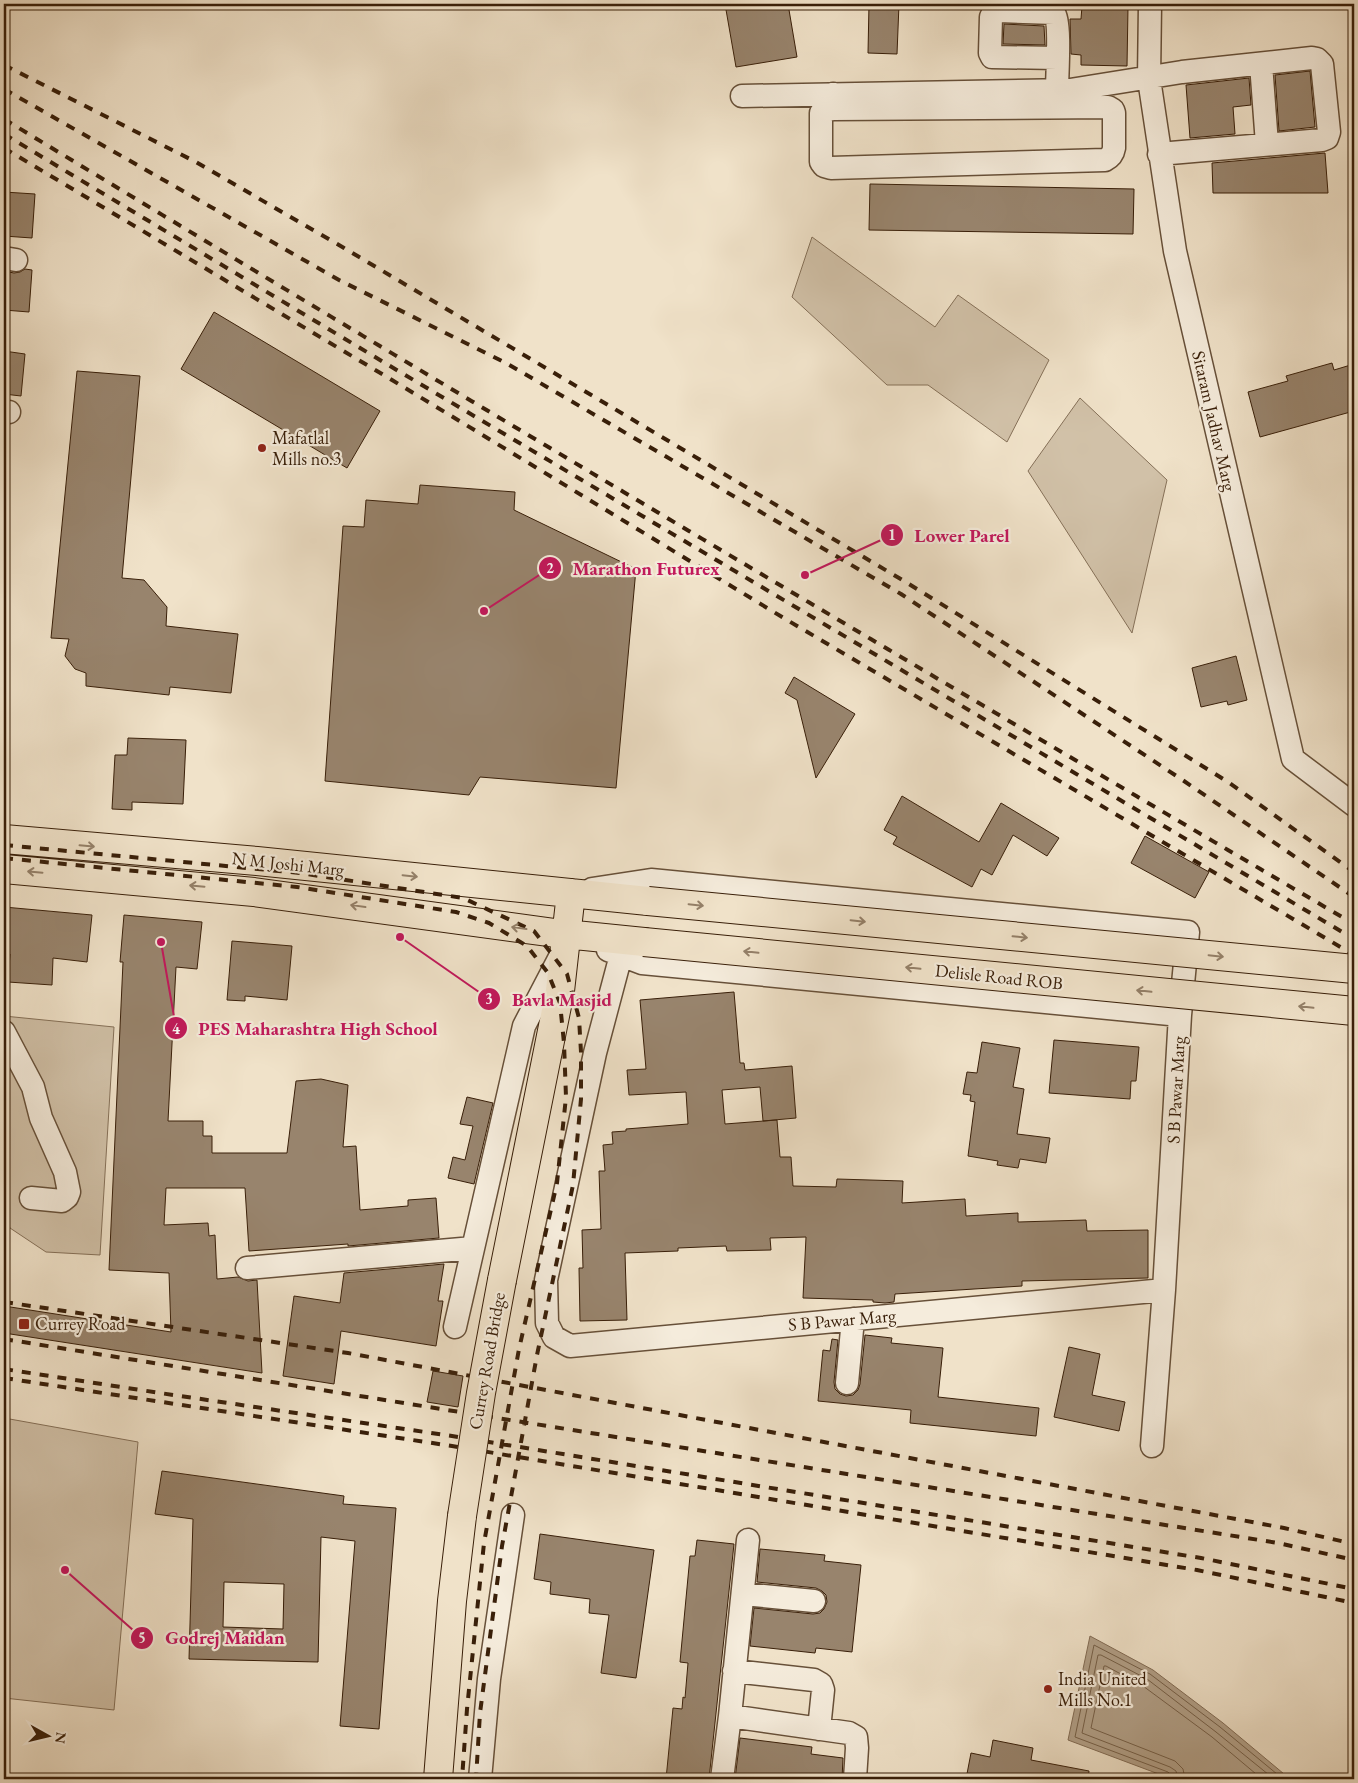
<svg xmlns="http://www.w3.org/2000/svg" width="1358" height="1783" font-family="'EB Garamond',serif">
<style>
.green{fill:#d1c1a8;stroke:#857058}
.water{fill:#b2a088;stroke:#826c55}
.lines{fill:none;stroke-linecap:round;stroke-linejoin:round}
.shore{stroke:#766048;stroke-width:1}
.building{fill:#98846d;stroke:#391f09;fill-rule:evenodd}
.minor-casing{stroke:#675039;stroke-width:25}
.major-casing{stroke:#391f09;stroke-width:30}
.minor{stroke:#f5ecdc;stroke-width:22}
.major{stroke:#f0e2c9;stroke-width:28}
.rail{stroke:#391f09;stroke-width:4;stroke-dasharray:9 9;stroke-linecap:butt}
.major-bridge-casing{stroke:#391f09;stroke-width:30;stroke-linecap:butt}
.major-bridge{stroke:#f0e2c9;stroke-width:28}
.oneway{stroke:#948069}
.poi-dot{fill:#8f2418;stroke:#f5ecdc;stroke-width:2}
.labels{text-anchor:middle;stroke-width:4.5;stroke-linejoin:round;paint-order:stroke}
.street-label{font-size:18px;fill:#391f09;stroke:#f5ecdc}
.poi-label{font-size:18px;fill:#391f09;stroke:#f5ecdc;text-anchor:start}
.leader{fill:none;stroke:#c2185b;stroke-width:2}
.callout-dot{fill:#c2185b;stroke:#f5ecdc;stroke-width:2}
.mark-label{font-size:15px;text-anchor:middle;font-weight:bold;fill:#fff}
.callout-label{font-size:19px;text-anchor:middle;font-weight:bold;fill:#c2185b;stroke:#f5ecdc;stroke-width:4.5;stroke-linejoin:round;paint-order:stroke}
</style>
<rect width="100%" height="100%" fill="#f0e2c9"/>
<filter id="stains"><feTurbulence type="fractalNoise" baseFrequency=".004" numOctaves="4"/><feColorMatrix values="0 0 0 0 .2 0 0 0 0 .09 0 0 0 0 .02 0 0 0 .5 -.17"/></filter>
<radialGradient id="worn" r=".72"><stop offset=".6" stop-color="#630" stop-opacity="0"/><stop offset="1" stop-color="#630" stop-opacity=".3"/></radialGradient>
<!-- green -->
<path class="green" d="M812,237L935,327L958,295L1049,360L1007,442L928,385H887L792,297Z
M1080,398L1167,480L1132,633L1028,471Z
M4,1016L114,1027L100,1255L46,1252L10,1228L4,1218L7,1174L4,1158Z
M4,1418L138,1442L114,1710L4,1698Z"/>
<!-- water -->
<path class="water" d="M1090,1636L1153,1670L1223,1723L1290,1779H1172L1068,1740Z"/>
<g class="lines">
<!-- shore -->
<path class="shore" d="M1171,1779V1775L1168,1772L1075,1737L1094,1645L1150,1674L1220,1727L1283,1779
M1178,1779L1176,1771L1170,1767L1082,1733L1098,1655H1101L1147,1679L1216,1732L1274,1779
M1185,1779L1183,1769L1175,1761L1091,1728L1104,1666H1106L1143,1686L1212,1737L1262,1779"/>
</g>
<!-- building -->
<path class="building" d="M725,4H788L797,57L736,67Z
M869,4H899L897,54L868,53Z
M1082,6L1128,7L1127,66L1081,65V55L1071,54L1070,19H1081Z
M1004,24L1044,26L1045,45L1003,44Z
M1310,71L1315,127L1279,131L1275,75Z
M1249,78L1251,105L1233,107L1235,134L1190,138L1186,85Z
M1325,153L1328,193H1213L1212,163Z
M870,184L1134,189L1133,234L869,230Z
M4,192L35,194L32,238L4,236Z
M25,269L32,270L29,312L4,310V271L14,273L20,272Z
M214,312L380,411L347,468L181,369Z
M4,351L25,354L21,396L4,394Z
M1332,363L1334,370L1354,364V411L1260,437L1248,392L1288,381L1286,376Z
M77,371L140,376L122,578L144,580L167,607L166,626L238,634L231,693L170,687L169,695L86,686V673L75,669L65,656L69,639L51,638Z
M420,485L515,492L514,510L636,569L616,788L480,777L469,795L325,781L343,526L364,527L366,500L418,504Z
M1236,656L1247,700L1228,705L1227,701L1201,707L1192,668Z
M794,677L855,714L816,778L797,700L785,693Z
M128,738L186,740L183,804L132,802V810L112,809L115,755H127Z
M902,796L979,842L1001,803L1059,838L1047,856L1013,835L992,875L981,869L972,887L893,844L897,837L884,830Z
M1145,836L1209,872L1195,898L1131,863Z
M4,907L92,915L87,962L53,958L52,985L8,982L10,954L4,953Z
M124,915L202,922L197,969L176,967L168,1121H203V1136H212V1153H287L296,1081L321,1079L348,1085L343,1147L356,1146L360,1210L408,1206V1200L436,1198L439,1238L348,1246V1244L249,1251L245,1188H166L164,1225L208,1223L209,1236L215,1235L217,1279L238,1277L248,1281L257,1280L262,1373L4,1333V1306L171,1332L169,1273L109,1270L123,962H120Z
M232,941L292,946L287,1000L245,996V1001L227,1000Z
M734,992L740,1063H744L745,1070L792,1066L796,1118L763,1121L760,1087L722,1090L725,1124L777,1120L780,1157H791L793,1186L836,1187L837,1179L903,1181L902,1203L965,1199L966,1216L1018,1213V1222L1086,1220L1087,1231L1148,1230V1278L1022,1281V1286L895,1294L894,1302L885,1303L873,1302V1300L803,1298L806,1237L770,1238L771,1250L727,1251L726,1246L678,1248V1251L625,1253L627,1320L580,1321L579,1268H583L582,1230L601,1229L599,1171H605L603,1145L613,1144L612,1132L626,1131V1129L688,1124L686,1092L629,1095L627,1070L646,1069L640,1000Z
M1054,1040L1139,1047L1136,1081H1131L1130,1099L1049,1093Z
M982,1042L1020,1048L1013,1087L1024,1089L1017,1134L1050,1138L1046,1163L1020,1159L1018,1168L997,1165L998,1161L968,1156L975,1102L970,1101L971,1095L963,1094L967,1072L977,1073Z
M467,1097L493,1103L474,1184L448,1178L453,1157L465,1160L473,1126L460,1124Z
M444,1264L438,1301H443L436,1346L341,1331L334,1384L283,1376L294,1296L340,1303L344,1273Z
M865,1335L892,1338L891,1343L943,1348L938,1397L1039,1408L1036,1436L910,1423L911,1410L818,1401L823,1350L830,1351L832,1339L838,1340L834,1382L835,1389L840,1394L846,1396L853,1395L858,1390L860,1384Z
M1069,1347L1100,1354L1092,1395L1125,1402L1119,1431L1054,1417Z
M433,1371L463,1376L458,1407L427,1402Z
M162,1471L344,1496L343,1504L396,1508L379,1729L340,1726L355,1541L321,1537L318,1662L189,1659L193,1519L155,1514ZM224,1582L284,1584L283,1629L223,1627Z
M540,1534L654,1550L636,1678L601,1673L609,1615L589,1613L590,1599L550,1594L551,1582L534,1579Z
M697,1540L734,1544L709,1779H666L673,1708L682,1709L683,1697L685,1698L688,1663L680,1662L690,1556H695Z
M760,1549L825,1555L824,1561L861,1565L852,1652L816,1648L815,1653L750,1646L754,1608L813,1614L820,1613L824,1609L827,1602L826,1595L822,1591L816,1588L757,1582Z
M740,1738L812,1747L811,1754L843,1758L842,1779H735Z
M993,1740L1033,1748L1031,1760L1089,1771L1088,1779H966L971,1753L990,1757Z"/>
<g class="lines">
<!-- minor casing -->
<g class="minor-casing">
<path id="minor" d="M1150,4L1149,79L1175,251L1293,759L1354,805
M1261,64L1267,144
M1057,90C1057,75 1061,22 1054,13L999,11L993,13L991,17L990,53L992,57L1057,58
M742,96L1070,90L1182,72L1312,58L1317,59L1322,64L1329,132L1327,138L1322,140L1159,154
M833,109L1108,107L1113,110L1114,113V148C1113,154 1111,157 1105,160L831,168L824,166L821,162V113L825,110L833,109V94
M4,258L16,260
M4,412H9
M592,889L651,880L1188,932L1180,1015L1164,1290L570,1346L554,1337L547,1323L546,1280L595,1053L621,955
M608,950L642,963L1180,1015
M4,1032L33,1087L41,1118L65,1172L69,1192L67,1197L62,1201L31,1198
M247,1268L473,1248
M455,1327L524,1026L561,955
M847,1383L853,1319
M1152,1446L1164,1290
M748,1540L730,1716L849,1733L856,1737L857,1748L855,1779
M743,1594L814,1601
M734,1671L814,1680L821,1684L823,1690L819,1729
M480,1779L489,1679L513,1515
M722,1779L730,1716"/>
</g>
<!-- major casing -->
<g class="major-casing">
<path id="major" d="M4,839L257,861L648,901
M4,869L254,892L555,933L644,942
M502,1280L560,991L571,893
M438,1779L452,1601L462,1516"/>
</g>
<!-- minor -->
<use href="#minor" class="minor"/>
<!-- major -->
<use href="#major" class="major"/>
<!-- rail -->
<path class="rail" d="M4,65L196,162L344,248L909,584L1228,782L1354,872
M4,89L339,280L506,363L901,594L1184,781L1354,897
M4,119C452,391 902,659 1354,924
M4,134L395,369L1354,939
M4,148L392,380L787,620L1354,955
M4,845L300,873L463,898L534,931L567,974L579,1018L581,1052V1099L573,1185L537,1355L502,1546L480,1713L476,1779
M4,858L297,887L456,912L489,923L527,946L548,973L560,1003L564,1043L566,1097L557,1183L519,1349L484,1543L467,1709L462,1779
M4,1302L348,1353L1284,1528L1354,1544
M4,1339L1278,1543L1354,1560
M4,1369L160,1393L452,1436L1201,1558L1354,1589
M4,1378L452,1446L1197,1570L1354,1603"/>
<!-- major-bridge casing -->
<g class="major-bridge-casing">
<path id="major-bridge" d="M648,901L1354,969
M644,942L1354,1011
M462,1516L481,1393L502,1280"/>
</g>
<!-- major-bridge -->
<use href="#major-bridge" class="major-bridge"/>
</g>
<!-- one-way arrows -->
<defs><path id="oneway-shaft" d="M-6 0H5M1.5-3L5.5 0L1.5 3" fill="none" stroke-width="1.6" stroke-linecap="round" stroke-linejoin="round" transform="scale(1.25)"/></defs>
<g class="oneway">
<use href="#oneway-shaft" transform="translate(87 846) rotate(5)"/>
<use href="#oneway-shaft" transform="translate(35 872) rotate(-175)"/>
<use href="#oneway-shaft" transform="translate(410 876) rotate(6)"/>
<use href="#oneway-shaft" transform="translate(197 886) rotate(-175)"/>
<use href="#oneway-shaft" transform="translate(696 905) rotate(6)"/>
<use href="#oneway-shaft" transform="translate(358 906) rotate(-172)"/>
<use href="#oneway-shaft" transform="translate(858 921) rotate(6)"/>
<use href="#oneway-shaft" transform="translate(519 928) rotate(-172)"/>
<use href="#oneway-shaft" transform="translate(1020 937) rotate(6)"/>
<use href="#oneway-shaft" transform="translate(751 952) rotate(-174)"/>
<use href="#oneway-shaft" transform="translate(1216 956) rotate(6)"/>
<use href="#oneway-shaft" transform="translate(913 968) rotate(-174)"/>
<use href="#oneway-shaft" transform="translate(1144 991) rotate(-174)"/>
<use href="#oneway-shaft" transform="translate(1306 1007) rotate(-174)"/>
</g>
<!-- markers -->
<g class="poi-dot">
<circle cx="262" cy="448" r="5"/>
<rect x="18" y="1318" width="12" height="12" rx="2.5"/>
<circle cx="1048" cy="1689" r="5"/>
</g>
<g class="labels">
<!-- street labels -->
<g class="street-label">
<text transform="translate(1214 421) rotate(77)" y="6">Sitaram Jadhav Marg</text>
<text transform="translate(288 864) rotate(6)" y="6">N M Joshi Marg</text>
<text transform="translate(999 977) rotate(6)" y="6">Delisle Road ROB</text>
<text transform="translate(1176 1090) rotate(-87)" y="6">S B Pawar Marg</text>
<text transform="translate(842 1320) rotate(-5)" y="6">S B Pawar Marg</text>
<text transform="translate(487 1361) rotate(-80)" y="6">Currey Road Bridge</text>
</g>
<!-- poi labels -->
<g class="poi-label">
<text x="272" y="444">Mafatlal<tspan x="272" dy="21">Mills no.3</tspan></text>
<text x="35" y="1330">Currey Road</text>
<text x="1058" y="1685">India United<tspan x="1058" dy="21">Mills No.1</tspan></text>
</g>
</g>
<!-- callouts -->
<path class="leader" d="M805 575L892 535M484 611L550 568M400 937L489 999M161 942L176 1028M65 1570L142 1638"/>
<g class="callout-dot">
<circle cx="805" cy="575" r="5"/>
<circle cx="484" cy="611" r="5"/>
<circle cx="400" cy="937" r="5"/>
<circle cx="161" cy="942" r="5"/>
<circle cx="65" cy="1570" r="5"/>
<circle cx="892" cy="535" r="12"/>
<circle cx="550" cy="568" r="12"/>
<circle cx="489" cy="999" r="12"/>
<circle cx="176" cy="1028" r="12"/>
<circle cx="142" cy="1638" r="12"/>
</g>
<g class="mark-label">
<text x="892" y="540">1</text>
<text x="550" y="573">2</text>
<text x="489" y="1004">3</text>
<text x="176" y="1034">4</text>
<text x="142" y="1643">5</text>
</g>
<g class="callout-label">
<text x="962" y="542">Lower Parel</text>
<text x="646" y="575">Marathon Futurex</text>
<text x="562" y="1006">Bavla Masjid</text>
<text x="318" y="1035">PES Maharashtra High School</text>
<text x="225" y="1644">Godrej Maidan</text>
</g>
<!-- margin -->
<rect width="1358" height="1783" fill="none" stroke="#f0e2c9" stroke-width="20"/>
<rect x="5" y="5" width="1348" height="1773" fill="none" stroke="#391f09" stroke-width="2.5"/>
<rect x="10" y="10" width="1338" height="1763" fill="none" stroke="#391f09"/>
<!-- north arrow -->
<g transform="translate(48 1736) rotate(98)" stroke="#f5ecdc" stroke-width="4" paint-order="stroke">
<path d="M0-4L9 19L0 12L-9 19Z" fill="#391f09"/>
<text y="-8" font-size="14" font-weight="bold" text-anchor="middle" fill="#391f09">N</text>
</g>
<rect width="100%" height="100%" filter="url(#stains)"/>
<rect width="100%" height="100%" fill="url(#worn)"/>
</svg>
